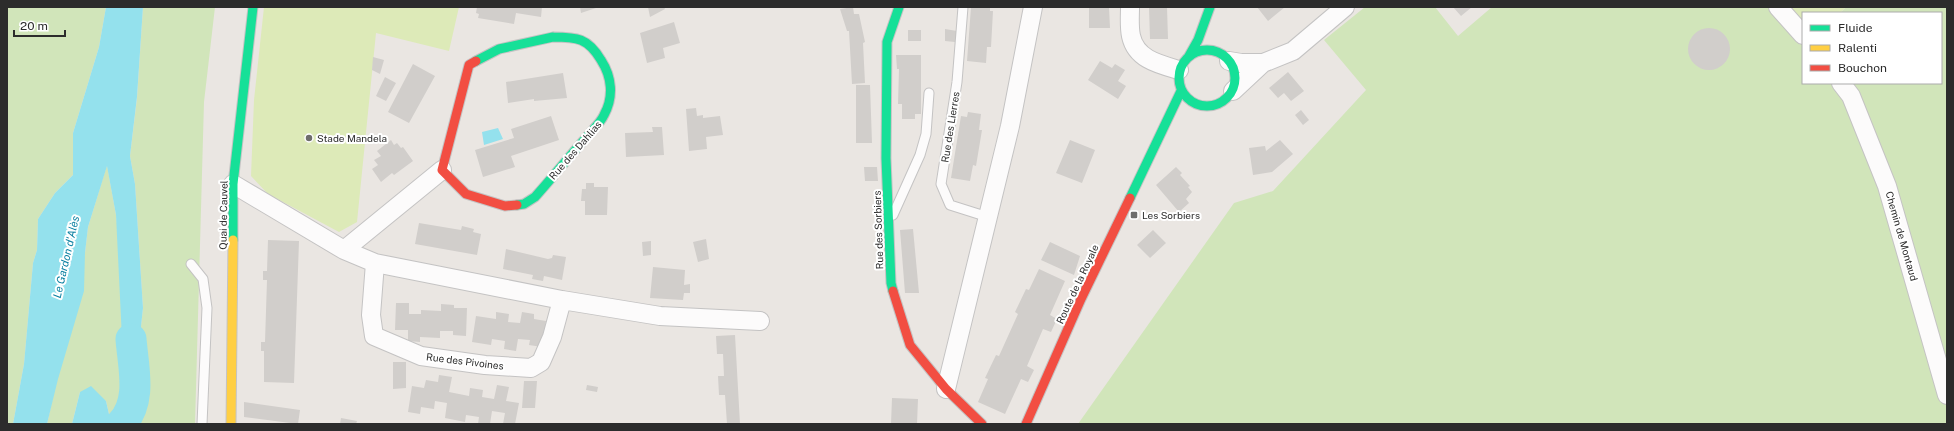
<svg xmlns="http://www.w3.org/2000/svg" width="1954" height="431" font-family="'Public Sans',sans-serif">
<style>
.green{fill:#d1e5ba}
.pitch{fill:#ddeab8}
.water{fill:#94e1ed}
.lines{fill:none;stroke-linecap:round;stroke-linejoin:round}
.river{stroke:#94e1ed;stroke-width:31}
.building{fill:#d1cecb}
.lane-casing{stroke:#c4c3c3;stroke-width:11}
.street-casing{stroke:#c4c3c3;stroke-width:20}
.fast-casing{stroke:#c4c3c3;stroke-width:11}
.slow-casing{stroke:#c4c3c3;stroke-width:11}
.jam-casing{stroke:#c4c3c3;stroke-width:11}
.lane{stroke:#fcfbfb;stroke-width:9}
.street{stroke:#fcfbfb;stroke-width:18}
.fast{stroke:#16e098;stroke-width:9}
.slow{stroke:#ffcf43;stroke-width:9}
.jam{stroke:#f24e42;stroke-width:9}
.poi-dot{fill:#6e6d6c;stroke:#fff;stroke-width:1.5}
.labels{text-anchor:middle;stroke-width:4;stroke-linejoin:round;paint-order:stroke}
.street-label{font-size:10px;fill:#2c2c2c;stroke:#fff}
.poi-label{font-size:10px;fill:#2c2c2c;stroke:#fff;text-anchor:start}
.water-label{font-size:11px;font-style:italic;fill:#0a80a1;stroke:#fff}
</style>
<rect width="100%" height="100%" fill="#eae6e2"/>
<!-- green -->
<path class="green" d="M7,7H106L99,47L73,133V175L55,193L38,219L37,250L33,263L24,364L13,424H7Z
M143,7H215L204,102L195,424H123L124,421L111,423L106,401L80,392L72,424H47L85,253L88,227L107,165L116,215L135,380L143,308L135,184L130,156L137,98Z
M1365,7H1435L1458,36L1492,7H1787L1803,25V83H1941V13H1840L1846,7H1947V424H1078L1234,203L1273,191L1366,90L1324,40Z"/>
<!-- pitch -->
<path class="pitch" d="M264,7H459L449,51L376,33L357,222L339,232L268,194L251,176L254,100Z
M1787,7H1846L1840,13H1803V25Z"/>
<!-- water -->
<path class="water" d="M106,7H143L137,97L130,156L135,184L143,308L135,382L122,339L116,215L107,166L88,227L85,253L84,291L58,379L47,424H13L24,364L33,263L37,250L38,219L55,193L73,175V133L99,47Z
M498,128L503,139L484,145L482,132Z
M91,386L106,401L111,423L124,421L123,424H72L80,392Z"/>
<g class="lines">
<!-- river -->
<path class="river" d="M121,424C143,402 133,366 131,339"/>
</g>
<!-- building -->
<path class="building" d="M477,7H542L541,17L516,13L514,24L478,18L479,14L476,13Z
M580,7H599L581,13Z
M648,7H664L665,9L650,17Z
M853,7L854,14H859L865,42L863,43L865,83L852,84L849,31H847L840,9Z
M971,7H990V11H993L991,47H987L986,63L967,61Z
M1089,7H1109L1110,28H1089Z
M1149,7H1167L1168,39H1150Z
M1257,7H1285L1268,21Z
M1453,7H1472L1461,16Z
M674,22L680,43L663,48L665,58L647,63L640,33Z
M1688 49a21 21 0 1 1 42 0a21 21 0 1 1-42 0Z
M945,29L957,31L955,42L945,41Z
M908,30H921V41H908Z
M896,55H921V114H915V119H902V104H898L899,69H897Z
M373,57L384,60L380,74L372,70Z
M1100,61L1112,68L1115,64L1125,70L1118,81L1126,86L1118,99L1088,80Z
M413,64L435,76L409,123L388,112Z
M1288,72L1304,91L1291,101L1284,93L1278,98L1269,88Z
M563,73L567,98L534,101V99L508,103L506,82Z
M385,77L396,83L386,101L376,96Z
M856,85H870L872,143H856Z
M696,108L697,116L703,115V118L720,116L723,135L706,137L707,149L689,151L686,109Z
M1301,110L1309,120L1303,125L1295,115Z
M968,112L981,114L979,130H982L976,166L973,165L970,181L951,178L961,116L967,117Z
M551,116L559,140L511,156L515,167L483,177L475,150L514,138L511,129Z
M652,127H662L664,155L626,157L625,133L653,132Z
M391,140L394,145L397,143L401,148L403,147L413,161L394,175L392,173L381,182L372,169L378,165L374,160L381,156L377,151Z
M1070,140L1095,150L1082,183L1056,173Z
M1280,140L1293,154L1272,172L1253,175L1249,148L1265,146L1266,151Z
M864,167H877L878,181H865Z
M1176,167L1182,173L1180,175L1190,186L1188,187L1192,192L1186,199L1189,203L1179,212L1156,185Z
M586,183H594V187H608L607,215H585V201H581L582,189H586Z
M419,223L461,230L462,226L474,229L473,232L481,234L477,255L415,244Z
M913,229L919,293H905L900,230Z
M1153,230L1166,243L1150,258L1137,245Z
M706,239L709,259L698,262L693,242Z
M268,240L299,241L294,383L264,382V351H261V342H265L267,280H263V271H267Z
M651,241V255L643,256L642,242Z
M1050,242L1080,256L1074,275L1041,260Z
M506,249L548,259L552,258L553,255L566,257L562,280L544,276L543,281L532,279L533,275L503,269Z
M653,267L685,270L684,285L690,284V293H684L683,300L650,298Z
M1039,269L1065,281L1050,315L1057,319L1051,332L1043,329L1027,366L1034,370L1028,382L1021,379L1005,414L978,402L988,379L985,378L996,355L999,356L1018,314L1015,312L1026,289L1029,290Z
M396,303H409V314H421V310L441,311V304L454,305V308H467L466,336L453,335V331H440V338L420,337V342L408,341V330H395Z
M496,312L509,314L508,322L520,323L522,312L534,314V319L546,321L542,347L529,345L530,340L518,339L516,351L504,349L505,341L492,339L491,345L472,342L476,316L496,319Z
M735,335L740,424H727L725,395H719L718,376H724L723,354H717L716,336Z
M393,362H406V388L393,389Z
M439,375L452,377L449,392L469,396L470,388L483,390L482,397L494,399L497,385L509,387L506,401L519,403L515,424H503L505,413L492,411L490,424H478L479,417L466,415L465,422L445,418L447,403L435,401L434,409L421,407L420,414L408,412L412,386L424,388L426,380L438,382Z
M524,381H537L535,408H522Z
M587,385L598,387L597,392L586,390Z
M892,398L918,399L917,424H891Z
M244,402L300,410L298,424L244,417Z
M341,418L357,421L356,424H340Z"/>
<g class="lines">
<!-- lane casing -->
<g class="lane-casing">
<path id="lane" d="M963,7L957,82L941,184L950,205L988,217
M893,215L920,155L926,134L929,93
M191,264L203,279L207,308L202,424"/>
</g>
<!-- street casing -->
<g class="street-casing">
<path id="street" d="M1130,7C1130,16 1129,27 1131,36C1136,59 1158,64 1179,70
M1778,7L1803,35
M1229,61L1241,63H1263
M1841,83L1851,96L1887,186L1947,395
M1233,91L1263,63L1293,51L1345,7
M233,184L344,250L442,170
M344,250L375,263L562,300L660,316L760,321
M375,263L371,315L374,336L421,356L485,365L531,368L541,362L552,337L562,300
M946,389L1010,126L1033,7"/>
</g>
<!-- fast casing -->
<g class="fast-casing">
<path id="fast" d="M1179 78a28 28 0 1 1 56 0a28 28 0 1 1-56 0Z
M1189,56L1198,40L1210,7
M476,61L499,49L553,37
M1130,198L1181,91
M517,205L524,204L535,197C552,178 568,158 585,139C591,131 600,124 604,115C614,97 612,77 601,60C588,38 577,37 553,37
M233,240V184L253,7
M893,291L891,283L886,158L887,42L899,7"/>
</g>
<!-- slow casing -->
<g class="slow-casing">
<path id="slow" d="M231,424L233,240"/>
</g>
<!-- jam casing -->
<g class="jam-casing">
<path id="jam" d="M476,61L469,65L442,170L466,194L505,206L517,205
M893,291L910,345L946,389L982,424
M1026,424L1081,299L1130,198"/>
</g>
<!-- lane -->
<use href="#lane" class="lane"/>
<!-- street -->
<use href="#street" class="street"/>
<!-- fast -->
<use href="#fast" class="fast"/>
<!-- slow -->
<use href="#slow" class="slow"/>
<!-- jam -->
<use href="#jam" class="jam"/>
</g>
<!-- markers -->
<g class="poi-dot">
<circle cx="309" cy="138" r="4"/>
<rect x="1130" y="211" width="8" height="8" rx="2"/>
</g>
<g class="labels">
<!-- street labels -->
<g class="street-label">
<text transform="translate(950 127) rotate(-81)" y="4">Rue des Lierres</text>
<text transform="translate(575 150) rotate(-49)" y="4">Rue des Dahlias</text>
<text transform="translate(223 215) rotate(-89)" y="4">Quai de Cauvel</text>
<text transform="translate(878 230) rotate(-92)" y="4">Rue des Sorbiers</text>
<text transform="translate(1902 236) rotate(74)" y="4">Chemin de Montaud</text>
<text transform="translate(1077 284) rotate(-65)" y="4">Route de la Royale</text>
<text transform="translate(465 361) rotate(7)" y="4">Rue des Pivoines</text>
</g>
<!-- poi labels -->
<g class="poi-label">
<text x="317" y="142">Stade Mandela</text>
<text x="1142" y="219">Les Sorbiers</text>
</g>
<!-- water labels -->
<g class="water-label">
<text transform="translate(66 257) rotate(-77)" y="4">Le Gardon d'Alès</text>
</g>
</g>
<!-- border -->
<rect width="1954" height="431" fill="none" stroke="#2c2c2c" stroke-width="16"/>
<!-- legend -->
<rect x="1802" y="12" width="140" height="72" fill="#ffffff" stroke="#ababab"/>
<rect x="1810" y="25" width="20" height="6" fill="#16e098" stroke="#ababab"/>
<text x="1838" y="32" font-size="12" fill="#2c2c2c">Fluide</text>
<rect x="1810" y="45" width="20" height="6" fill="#ffcf43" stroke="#ababab"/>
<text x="1838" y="52" font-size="12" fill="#2c2c2c">Ralenti</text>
<rect x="1810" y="65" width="20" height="6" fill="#f24e42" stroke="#ababab"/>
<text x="1838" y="72" font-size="12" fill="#2c2c2c">Bouchon</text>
<!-- scale -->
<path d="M14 30v6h51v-6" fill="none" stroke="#2c2c2c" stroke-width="2"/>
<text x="20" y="30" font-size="12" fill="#2c2c2c" stroke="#ffffff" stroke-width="3" paint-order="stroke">20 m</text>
</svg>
